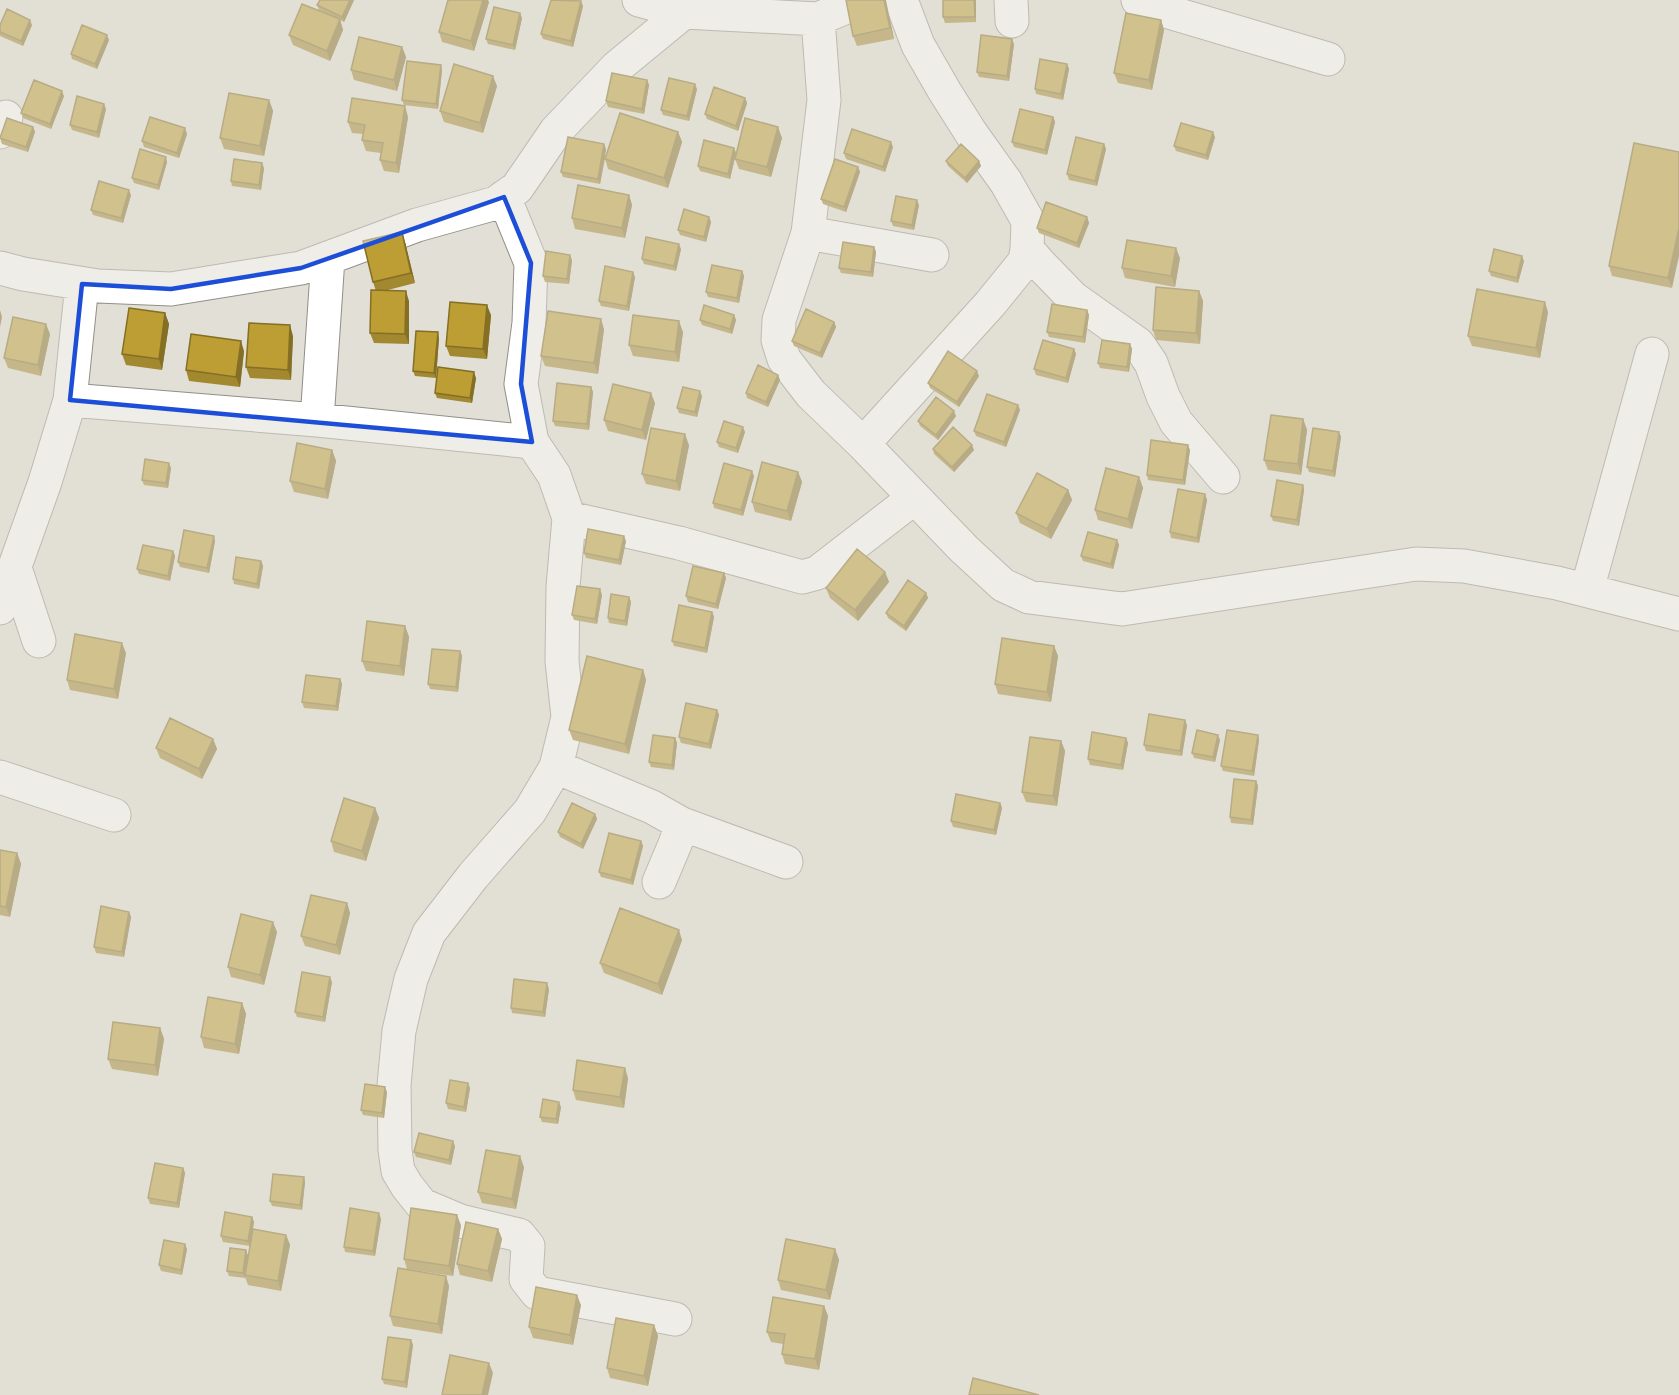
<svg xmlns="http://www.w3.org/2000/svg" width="1679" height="1395" font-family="Rubik,sans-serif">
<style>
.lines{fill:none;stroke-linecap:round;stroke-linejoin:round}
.minor-casing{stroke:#928f87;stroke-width:35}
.minor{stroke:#fff;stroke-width:33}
.wall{fill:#a2882e}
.shaded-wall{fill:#846f25}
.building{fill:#bc9e35;stroke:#846f25;stroke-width:1.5}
.marked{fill:none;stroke:#1d4ed8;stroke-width:4.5;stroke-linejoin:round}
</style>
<rect width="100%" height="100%" fill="#e2dfd6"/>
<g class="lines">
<!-- minor casing -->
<g class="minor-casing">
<path id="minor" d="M639,0L684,12L818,19L863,0
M1011,0L1012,21
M1138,0L1145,5L1328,59
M818,19L824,100L808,233L779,320L778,340L784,359L811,394L863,444L964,549L1003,585L1029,597L1122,609L1416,564L1464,566L1557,583L1679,614
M0,132L6,117
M504,197L531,263L529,323L521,384L532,442L554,475L569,518L563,587L562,661L568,717L556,767L530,811L473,876L429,933L411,979L399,1031L394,1085L395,1150L398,1171L407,1186L422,1205L460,1221L519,1235L528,1246L526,1279L537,1293L675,1319
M808,233L932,255
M1027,249L1039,263L1073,298L1138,344L1151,363L1163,396L1176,422L1223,477
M0,268L23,274L98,286L171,289L301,268L417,225L496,203L517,188L556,131L617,67L684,12
M70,400L317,420L532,442
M317,420L328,258
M863,444L990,304L1025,261L1027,249L1028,221L1006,182L971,133L945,92L918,45L901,0
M569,518L679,543L802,577L817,573L914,498
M15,568L39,641
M1587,590L1652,354
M0,608L45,482L70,400L82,284
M556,767L652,807L682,824L675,844L659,882
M0,777L114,815
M682,824L786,862"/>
</g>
<!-- minor -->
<use href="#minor" class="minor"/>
</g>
<!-- wall -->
<path class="wall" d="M354,0L344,22L340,20L343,30L330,61L293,45L289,35L328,14L319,10L317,5Z
M846,0H886L894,39L857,46L853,36Z
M943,0H976V22L945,23L943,17Z
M489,2L474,51L442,42L439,32Z
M583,6L573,47L543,39L541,34Z
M522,18L515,50L488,44L486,39Z
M1161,20L1164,30L1152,90L1118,83L1114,73Z
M0,25H32L23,46L0,36Z
M109,40L97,69L72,59L71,54Z
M1014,44L1009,81L979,77L977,72Z
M402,47L406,57L397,91L354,80L351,70Z
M1067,64L1069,69L1063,100L1036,94L1035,89Z
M442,70L438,109L404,105L402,100Z
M647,80L649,85L644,114L608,107L606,101Z
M497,86L483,133L444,122L440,111Z
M697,89L689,121L663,115L661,110Z
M64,96L51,129L23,118L21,113Z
M745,98L747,103L738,131L707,119L705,114Z
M269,100L273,111L264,156L224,149L220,138Z
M106,109L99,138L72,130L70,125Z
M408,117L399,173L384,171L380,160L381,153L366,151L362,140L363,134L352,133L348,122Z
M1053,117L1055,122L1047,155L1014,147L1012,142Z
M33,127L35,132L28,152L2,144L0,138Z
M678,132L682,142L668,188L608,169L605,159L600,184L563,177L561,172L606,149L605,158Z
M187,134L179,158L144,147L142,141Z
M1215,137L1208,160L1176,151L1174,146Z
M782,138L771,177L739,169L735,159Z
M1634,143L1672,288L1612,276L1609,266Z
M1104,144L1106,149L1097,186L1069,180L1067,174Z
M893,147L885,172L846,159L844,153Z
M734,148L736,153L730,179L700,171L698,166Z
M946,161H979L981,166L967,183L948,166Z
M167,162L159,190L134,183L132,178Z
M858,167L860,172L846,212L823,204L821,199Z
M264,168L261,190L232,186L231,181Z
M131,195L123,223L93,215L91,210Z
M629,195L632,205L625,238L575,229L572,218Z
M919,205L914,230L893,226L891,221Z
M709,217L711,222L706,242L680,235L678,230Z
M1087,217L1089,223L1079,248L1039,233L1037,228Z
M405,242L415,283L384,291L409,301V344L374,343L370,333L376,291L373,282Z
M874,247L876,252L873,277L841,273L839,268Z
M681,249L676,271L644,264L642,259Z
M1180,258L1175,287L1125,278L1122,268Z
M572,260L569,284L545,282L543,276Z
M1524,261L1518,283L1491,276L1489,271Z
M742,271L744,276L739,303L708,297L706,292Z
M635,277L629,311L601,306L599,301Z
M1199,291L1203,301L1200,344L1156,340L1153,330Z
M1087,310L1089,315L1085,343L1049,337L1047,332Z
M1548,312L1540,358L1472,346L1468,336Z
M165,313L169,324L162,370L126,365L122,354Z
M491,315L487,359L450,356L446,346Z
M734,315L736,320L732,334L702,325L700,320Z
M834,322L836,327L822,358L794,346L792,341Z
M604,329L598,374L545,366L541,356Z
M683,332L679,362L633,356L629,345Z
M50,334L41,376L8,368L4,358Z
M293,336L291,380L250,378L246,367Z
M439,338L436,378L415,376L413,371Z
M1130,344L1132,349L1129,372L1100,368L1098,363Z
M1074,349L1076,354L1068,383L1036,375L1034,369Z
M244,351L240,387L189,381L186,370Z
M778,375L780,380L768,407L747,398L746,393Z
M979,376L959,407L930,388L928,383Z
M476,378L472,403L437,398L435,393Z
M591,387L593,392L589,430L555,426L553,421Z
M702,396L697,417L679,413L677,408Z
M655,403L646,440L608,431L604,420Z
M1018,405L1020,410L1006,447L976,436L974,431Z
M956,416L938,440L920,426L918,421Z
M1303,419L1307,430L1301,475L1268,470L1264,460Z
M745,432L738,453L719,447L717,442Z
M1339,432L1341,437L1335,477L1309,472L1307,467Z
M689,445L680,491L646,484L642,474Z
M933,449L974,450L954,472L934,454Z
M332,450L336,461L328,499L294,492L290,481Z
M1190,450L1185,485L1148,480L1147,475Z
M171,468L168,488L144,485L142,480Z
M798,472L802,482L791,521L755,512L752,502Z
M754,476L743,516L714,508L713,503Z
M1139,477L1143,488L1132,529L1098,520L1095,510Z
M1303,485L1304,490L1299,526L1273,521L1271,516Z
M1068,490L1072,500L1051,539L1020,523L1016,513Z
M1205,494L1207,500L1199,543L1171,538L1170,532Z
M1117,540L1119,545L1113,569L1083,561L1081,556Z
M215,541L209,573L180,567L178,562Z
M626,541L621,565L586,558L584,553Z
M173,551L175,556L170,581L139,574L137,569Z
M261,561L263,566L259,589L234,584L233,579Z
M885,572L889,582L858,621L830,598L826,588Z
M724,573L726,578L718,609L688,602L686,596Z
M926,593L928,598L906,631L888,618L886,613Z
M602,595L597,624L574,620L572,615Z
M629,597L631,602L627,626L609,623L608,618Z
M712,612L714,617L707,653L674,646L672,641Z
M405,626L409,637L404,676L366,671L362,661Z
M1054,646L1058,656L1051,702L998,694L995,684Z
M460,651L462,656L458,692L430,689L428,684Z
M126,653L118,699L70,690L67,680Z
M643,670L646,680L629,754L573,740L569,730Z
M340,679L342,684L338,711L304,708L302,702Z
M717,710L719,715L711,749L681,743L679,737Z
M1187,725L1182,756L1146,751L1144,745Z
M1258,735L1259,740L1254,776L1223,771L1221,766Z
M675,738L677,743L674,770L651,767L649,762Z
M1126,738L1128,743L1123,770L1090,765L1088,759Z
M213,739L217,749L202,779L160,758L156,748Z
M1220,740L1215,762L1194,758L1192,753Z
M1061,741L1065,751L1057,806L1026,802L1022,792Z
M1256,781L1258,786L1253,825L1231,823L1230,817Z
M1000,803L1002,808L996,835L953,827L951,821Z
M375,808L379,818L366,861L334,852L331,841Z
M595,814L597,819L583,849L560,837L558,832Z
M641,841L643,846L633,885L601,877L599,872Z
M0,850L17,853L21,864L10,917L0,915Z
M347,903L350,913L340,955L305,946L301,936Z
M129,912L131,917L124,957L96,953L94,947Z
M277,932L264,985L231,977L228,967Z
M682,940L662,995L604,973L600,963Z
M332,982L325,1022L297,1017L295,1012Z
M549,989L545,1017L512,1013L511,1008Z
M242,1003L246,1014L239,1054L204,1048L201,1037Z
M160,1028L164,1039L158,1076L112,1069L108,1059Z
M628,1078L624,1108L576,1100L573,1090Z
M470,1088L466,1112L448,1109L446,1103Z
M387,1092L384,1118L363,1115L361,1110Z
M561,1107L558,1124L542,1122L540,1117Z
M455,1146L451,1165L416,1157L414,1152Z
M524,1167L516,1209L482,1203L478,1192Z
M183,1168L185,1173L179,1208L150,1204L148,1198Z
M304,1177L305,1182L302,1210L272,1206L270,1201Z
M252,1217L254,1222L250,1246L223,1242L221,1236Z
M381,1219L375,1256L345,1252L344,1247Z
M461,1225L453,1276L407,1269L404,1259Z
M498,1229L502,1239L492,1282L460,1275L457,1264Z
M286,1235L290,1245L281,1291L248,1285L245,1277V1278L229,1276L227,1271L246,1250L248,1256L247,1262Z
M187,1249L182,1275L161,1271L159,1265Z
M835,1249L839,1260L830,1300L781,1290L778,1280Z
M449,1286L442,1334L393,1326L390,1316Z
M581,1305L573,1345L533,1338L529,1327Z
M824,1306L828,1316L819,1370L785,1364L782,1354L783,1344L771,1342L767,1332Z
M654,1325L658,1336L648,1386L610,1378L607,1368Z
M411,1340L413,1345L407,1388L384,1384L382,1379Z"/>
<!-- shaded-wall -->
<path class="shaded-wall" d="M350,0H354L344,22L342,17Z
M483,0H488L489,2L474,51L471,41Z
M884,0H886V2L894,39L890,28Z
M974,0H976V22L975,17Z
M581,1L583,6L573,47L571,41Z
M520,13L522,18L515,50L513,45Z
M340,19L343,30L330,61L327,51Z
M30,20L32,25L23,46L21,41Z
M1161,20L1164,30L1152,90L1149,80Z
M107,35L109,40L97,69L95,64Z
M1012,39L1014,44L1009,81L1007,76Z
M402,47L406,57L397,91L394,80Z
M1067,64L1069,69L1063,100L1061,94Z
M441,65L442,70L438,109L436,104Z
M493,76L497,86L483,133L480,123Z
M647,80L649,85L644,114L642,109Z
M695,84L697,89L689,121L687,116Z
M62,91L64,96L51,129L50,124Z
M745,98L747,103L738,131L736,126Z
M269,100L273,111L264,156L260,146Z
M104,104L106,109L99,138L97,132Z
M405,106L408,117L399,173L396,163Z
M1053,117L1055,122L1047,155L1045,150Z
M33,127L35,132L28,152L26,147Z
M778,127L782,138L771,177L767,167Z
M185,128L187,134L179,158L177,153Z
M678,132L682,142L668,188L664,178Z
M1213,132L1215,137L1208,160L1206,155Z
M891,142L893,147L885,172L883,167Z
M604,144L606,149L600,184L598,179Z
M1104,144L1106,149L1097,186L1095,181Z
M734,148L736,153L730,179L728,174Z
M166,157L167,162L159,190L158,185Z
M979,161L981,166L967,183L965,178Z
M262,163L264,168L261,190L259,185Z
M858,167L860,172L846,212L844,207Z
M129,190L131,195L123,223L121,218Z
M629,195L632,205L625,238L622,228Z
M917,200L919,205L914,230L912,225Z
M709,217L711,222L706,242L704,237Z
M1087,217L1089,223L1079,248L1077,243Z
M1679,228V256L1672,288L1668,278Z
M402,232L405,242L415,283L411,273Z
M679,244L681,249L676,271L674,266Z
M874,247L876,252L873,277L871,272Z
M1176,248L1180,258L1175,287L1171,276Z
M570,255L572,260L569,284L567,279Z
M1522,256L1524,261L1518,283L1517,278Z
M742,271L744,276L739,303L737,298Z
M633,272L635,277L629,311L627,306Z
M406,291L409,301V344L405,334Z
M1199,291L1203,301L1200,344L1196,333Z
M1545,302L1548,312L1540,358L1536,348Z
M487,305L491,315L487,359L483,349Z
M0,310L2,317L0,327Z
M1087,310L1089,315L1085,343L1083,337Z
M165,313L169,324L162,370L159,359Z
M734,315L736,320L732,334L730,329Z
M601,319L604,329L598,374L594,363Z
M679,321L683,332L679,362L675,352Z
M834,322L836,327L822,358L820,353Z
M46,324L50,334L41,376L38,365Z
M290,325L293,336L291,380L288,370Z
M438,332L439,338L436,378L434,373Z
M241,341L244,351L240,387L236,377Z
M1130,344L1132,349L1129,372L1127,367Z
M1074,349L1076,354L1068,383L1066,378Z
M977,371L979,376L959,407L957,402Z
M474,372L476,378L472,403L470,398Z
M778,375L780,380L768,407L766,402Z
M591,387L593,392L589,430L587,424Z
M700,391L702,396L697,417L695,412Z
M651,393L655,403L646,440L642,430Z
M1018,405L1020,410L1006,447L1004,442Z
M954,411L956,416L938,440L936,435Z
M1303,419L1307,430L1301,475L1298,464Z
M743,427L745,432L738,453L736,448Z
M1339,432L1341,437L1335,477L1333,471Z
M685,434L689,445L680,491L676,481Z
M972,445L974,450L954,472L952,467Z
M1188,445L1190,450L1185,485L1183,480Z
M332,450L336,461L328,499L325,489Z
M169,463L171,468L168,488L166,483Z
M752,471L754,476L743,516L741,510Z
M798,472L802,482L791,521L787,511Z
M1139,477L1143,488L1132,529L1128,519Z
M1303,485L1304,490L1299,526L1297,520Z
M1068,490L1072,500L1051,539L1047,529Z
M1205,494L1207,500L1199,543L1197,538Z
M214,536L215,541L209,573L207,568Z
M624,536L626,541L621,565L619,560Z
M1117,540L1119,545L1113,569L1111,564Z
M173,551L175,556L170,581L168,576Z
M261,561L263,566L259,589L257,584Z
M885,572L889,582L858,621L855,610Z
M724,573L726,578L718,609L716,604Z
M600,589L602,595L597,624L595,619Z
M926,593L928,598L906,631L904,626Z
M629,597L631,602L627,626L625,621Z
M712,612L714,617L707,653L705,648Z
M405,626L409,637L404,676L400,666Z
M122,643L126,653L118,699L114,689Z
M1054,646L1058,656L1051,702L1047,692Z
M460,651L462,656L458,692L456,687Z
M643,670L646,680L629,754L625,744Z
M340,679L342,684L338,711L336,706Z
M717,710L719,715L711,749L709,744Z
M1185,720L1187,725L1182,756L1180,751Z
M1218,735L1220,740L1215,762L1213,757Z
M1258,735L1259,740L1254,776L1252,771Z
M675,738L677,743L674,770L672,765Z
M1126,738L1128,743L1123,770L1121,765Z
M213,739L217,749L202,779L199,769Z
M1061,741L1065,751L1057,806L1053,796Z
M1256,781L1258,786L1253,825L1251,820Z
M1000,803L1002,808L996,835L994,830Z
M375,808L379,818L366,861L362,851Z
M595,814L597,819L583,849L581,844Z
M641,841L643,846L633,885L631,880Z
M17,853L21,864L10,917L6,907Z
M347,903L350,913L340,955L336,945Z
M129,912L131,917L124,957L122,952Z
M273,922L277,932L264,985L260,975Z
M679,930L682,940L662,995L658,984Z
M330,977L332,982L325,1022L323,1017Z
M547,983L549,989L545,1017L543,1012Z
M242,1003L246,1014L239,1054L235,1044Z
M160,1028L164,1039L158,1076L155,1065Z
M625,1068L628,1078L624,1108L620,1097Z
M468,1083L470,1088L466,1112L464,1107Z
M385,1087L387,1092L384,1118L382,1113Z
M559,1102L561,1107L558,1124L556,1119Z
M453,1141L455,1146L451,1165L449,1160Z
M520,1156L524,1167L516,1209L512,1199Z
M183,1168L185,1173L179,1208L177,1203Z
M304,1177L305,1182L302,1210L300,1205Z
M379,1213L381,1219L375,1256L373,1251Z
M457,1215L461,1225L453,1276L449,1266Z
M252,1217L254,1222L250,1246L248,1241Z
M498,1229L502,1239L492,1282L488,1271Z
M286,1235L290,1245L281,1291L278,1281Z
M185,1244L187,1249L182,1275L181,1270Z
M835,1249L839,1260L830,1300L826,1290Z
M246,1250L248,1256L246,1275H245V1278L243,1273Z
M446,1276L449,1286L442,1334L438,1324Z
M577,1295L581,1305L573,1345L570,1335Z
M824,1306L828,1316L819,1370L815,1359Z
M654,1325L658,1336L648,1386L644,1376Z
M411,1340L413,1345L407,1388L405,1382Z
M489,1363L493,1373L488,1395H482Z"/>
<!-- building -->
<path class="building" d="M320,0H350L342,17L317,5Z
M448,0H483L471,41L439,32Z
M551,0L581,1L571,41L541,34Z
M846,0H884L890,28L853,36Z
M943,0H974L975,17H943Z
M302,4L340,19L327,51L289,35Z
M494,7L520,13L513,45L486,39Z
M7,9L30,20L21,41L0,32V25Z
M1126,13L1161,20L1149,80L1114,73Z
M82,25L107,35L95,64L71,54Z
M981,35L1012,39L1007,76L977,72Z
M359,37L402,47L394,80L351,70Z
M1040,59L1067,64L1061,94L1035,89Z
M407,61L441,65L436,104L402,100Z
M454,64L493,76L480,123L440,111Z
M612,73L647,80L642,109L606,101Z
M669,78L695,84L687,116L661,110Z
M34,80L62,91L50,124L21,113Z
M714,87L745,98L736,126L705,114Z
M229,93L269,100L260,146L220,138Z
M77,96L104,104L97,132L70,125Z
M352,98L405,106L396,163L380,160L383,143L362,140L365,125L348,122Z
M1020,109L1053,117L1045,150L1012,142Z
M620,113L678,132L664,178L605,159Z
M150,117L185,128L177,153L142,141Z
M7,118L33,127L26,147L0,138Z
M745,118L778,127L767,167L735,159Z
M1181,123L1213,132L1206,155L1174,146Z
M852,129L891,142L883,167L844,153Z
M568,137L604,144L598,179L561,172Z
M1076,137L1104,144L1095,181L1067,174Z
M704,140L734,148L728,174L698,166Z
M1634,143L1679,152V228L1668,278L1609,266Z
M961,144L979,161L965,178L946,161Z
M140,149L166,157L158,185L132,178Z
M234,159L262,163L259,185L231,181Z
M835,159L858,167L844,207L821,199Z
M99,181L129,190L121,218L91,210Z
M578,185L629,195L622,228L572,218Z
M896,196L917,200L912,225L891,221Z
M1046,202L1087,217L1077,243L1037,228Z
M684,209L709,217L704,237L678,230Z
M402,232L411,273L373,282L363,241Z
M646,237L679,244L674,266L642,259Z
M1127,240L1176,248L1171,276L1122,268Z
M843,242L874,247L871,272L839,268Z
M1494,249L1522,256L1517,278L1489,271Z
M546,251L570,255L567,279L543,276Z
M712,265L742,271L737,298L706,292Z
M605,266L633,272L627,306L599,301Z
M1156,287L1199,291L1196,333L1153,330Z
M1477,289L1545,302L1536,348L1468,336Z
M371,290L406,291L405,334L370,333Z
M450,302L487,305L483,349L446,346Z
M1052,304L1087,310L1083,337L1047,332Z
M704,305L734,315L730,329L700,320Z
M129,308L165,313L159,359L122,354Z
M806,309L834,322L820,353L792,341Z
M548,311L601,319L594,363L541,356Z
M633,315L679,321L675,352L629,345Z
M13,317L46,324L38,365L4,358Z
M249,323L290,325L288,370L246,367Z
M416,331L438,332L434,373L413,371Z
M191,334L241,341L236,377L186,370Z
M1043,340L1074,349L1066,378L1034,369Z
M1102,340L1130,344L1127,367L1098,363Z
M948,351L977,371L957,402L928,383Z
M758,365L778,375L766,402L746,393Z
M438,367L474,372L470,398L435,393Z
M557,383L591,387L587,424L553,421Z
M613,384L651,393L642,430L604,420Z
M683,387L700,391L695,412L677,408Z
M987,394L1018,405L1004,442L974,431Z
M936,397L954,411L936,435L918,421Z
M1271,415L1303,419L1298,464L1264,460Z
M724,421L743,427L736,448L717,442Z
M953,427L972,445L952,467L933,449Z
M651,428L685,434L676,481L642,474Z
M1313,428L1339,432L1333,471L1307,467Z
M1151,440L1188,445L1183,480L1147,475Z
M297,443L332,450L325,489L290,481Z
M145,459L169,463L166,483L142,480Z
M762,462L798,472L787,511L752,502Z
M724,463L752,471L741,510L713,503Z
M1106,468L1139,477L1128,519L1095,510Z
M1037,473L1068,490L1047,529L1016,513Z
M1277,480L1303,485L1297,520L1271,516Z
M1178,489L1205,494L1197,538L1170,532Z
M588,529L624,536L619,560L584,553Z
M184,530L214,536L207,568L178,562Z
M1088,532L1117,540L1111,564L1081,556Z
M143,545L173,551L168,576L137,569Z
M857,549L885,572L855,610L826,588Z
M236,557L261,561L257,584L233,579Z
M693,566L724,573L716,604L686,596Z
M908,580L926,593L904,626L886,613Z
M577,586L600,589L595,619L572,615Z
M611,594L629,597L625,621L608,618Z
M679,605L712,612L705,648L672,641Z
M367,621L405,626L400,666L362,661Z
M75,634L122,643L114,689L67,680Z
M1002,638L1054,646L1047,692L995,684Z
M432,649L460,651L456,687L428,684Z
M587,656L643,670L625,744L569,730Z
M306,675L340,679L336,706L302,702Z
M686,703L717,710L709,744L679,737Z
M1149,714L1185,720L1180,751L1144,745Z
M170,718L213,739L199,769L156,748Z
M1197,730L1218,735L1213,757L1192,753Z
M1227,730L1258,735L1252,771L1221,766Z
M1092,732L1126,738L1121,765L1088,759Z
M653,735L675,738L672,765L649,762Z
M1030,737L1061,741L1053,796L1022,792Z
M1234,779L1256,781L1251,820L1230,817Z
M956,794L1000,803L994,830L951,821Z
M344,798L375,808L362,851L331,841Z
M572,803L595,814L581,844L558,832Z
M609,833L641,841L631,880L599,872Z
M0,850L17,853L6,907L0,906Z
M311,895L347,903L336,945L301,936Z
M101,906L129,912L122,952L94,947Z
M620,908L679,930L658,984L600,963Z
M241,914L273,922L260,975L228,967Z
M302,972L330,977L323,1017L295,1012Z
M514,979L547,983L543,1012L511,1008Z
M208,997L242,1003L235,1044L201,1037Z
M113,1022L160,1028L155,1065L108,1059Z
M577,1060L625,1068L620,1097L573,1090Z
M450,1080L468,1083L464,1107L446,1103Z
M365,1084L385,1087L382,1113L361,1110Z
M543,1099L559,1102L556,1119L540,1117Z
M419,1133L453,1141L449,1160L414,1152Z
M486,1150L520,1156L512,1199L478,1192Z
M155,1163L183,1168L177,1203L148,1198Z
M273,1174L304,1177L300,1205L270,1201Z
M350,1208L379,1213L373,1251L344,1247Z
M411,1208L457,1215L449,1266L404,1259Z
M225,1212L252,1217L248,1241L221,1236Z
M466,1222L498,1229L488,1271L457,1264Z
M253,1229L286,1235L278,1281L245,1275Z
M786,1239L835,1249L826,1290L778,1280Z
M164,1240L185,1244L181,1270L159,1265Z
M230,1248L246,1250L243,1273L227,1271Z
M398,1268L446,1276L438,1324L390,1316Z
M536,1287L577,1295L570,1335L529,1327Z
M773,1297L824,1306L815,1359L782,1354L785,1334L767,1332Z
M616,1318L654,1325L644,1376L607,1368Z
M388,1337L411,1340L405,1382L382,1379Z
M450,1355L489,1363L482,1395H442Z
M973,1378L1039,1395H969Z"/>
<!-- marked area -->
<path d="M0 0H1679V1395H0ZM504,197L531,263L521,384L532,442L70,400L82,284L171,289L301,268Z" fill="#e2dfd6" fill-opacity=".55" fill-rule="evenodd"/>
<path class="marked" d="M504,197L531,263L521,384L532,442L70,400L82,284L171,289L301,268Z"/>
</svg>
